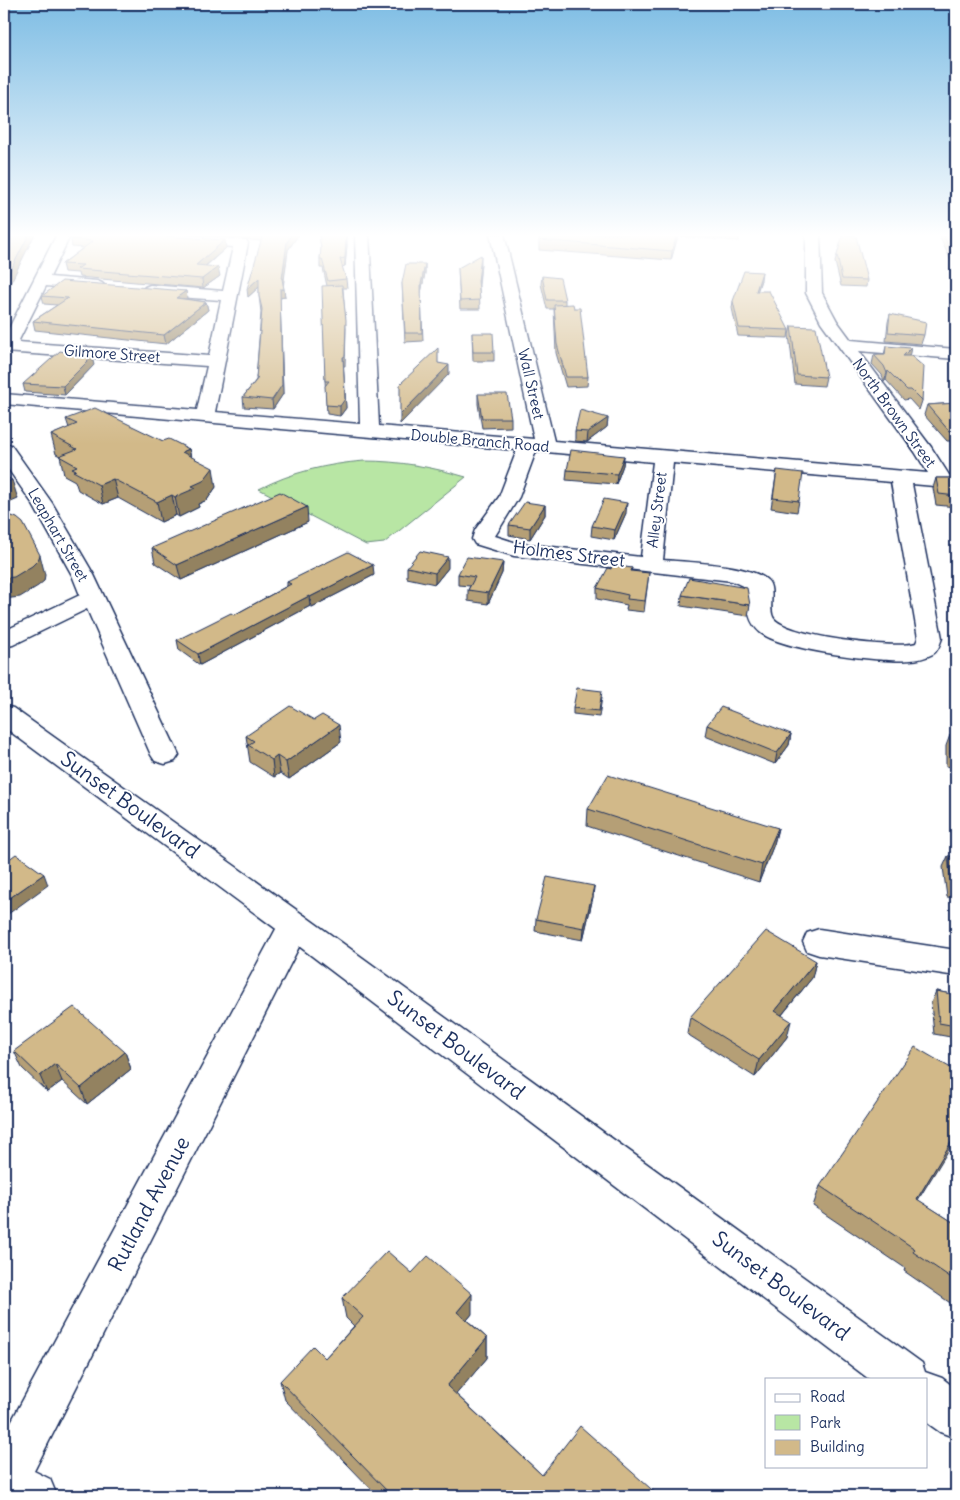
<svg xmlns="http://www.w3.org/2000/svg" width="960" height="1500" font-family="Delius,sans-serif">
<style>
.green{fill:#b8e6a4;stroke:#6a8a81}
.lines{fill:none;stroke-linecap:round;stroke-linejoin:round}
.minor-casing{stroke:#1b2f5e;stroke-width:3}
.major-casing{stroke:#1b2f5e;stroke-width:3}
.minor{fill:#fff;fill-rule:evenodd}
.major{fill:#fff;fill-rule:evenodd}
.wall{fill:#b59f76;stroke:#1b2f5e}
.shaded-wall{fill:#938260;stroke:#1b2f5e}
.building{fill:#d2b989;stroke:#1b2f5e}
.labels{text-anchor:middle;stroke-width:4;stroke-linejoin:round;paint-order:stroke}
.far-street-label{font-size:15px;fill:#1b2f5e;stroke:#fff}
.street-label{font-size:18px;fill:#1b2f5e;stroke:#fff}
.near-street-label{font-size:21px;fill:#1b2f5e;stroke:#fff}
</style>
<rect width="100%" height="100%" fill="#fff"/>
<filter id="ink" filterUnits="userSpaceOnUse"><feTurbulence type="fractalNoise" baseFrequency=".02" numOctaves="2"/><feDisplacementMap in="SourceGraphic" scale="10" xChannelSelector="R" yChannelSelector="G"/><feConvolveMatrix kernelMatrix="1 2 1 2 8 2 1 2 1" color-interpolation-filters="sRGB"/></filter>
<g filter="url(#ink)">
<!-- green -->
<path class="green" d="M364,461C400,461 432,467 466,477L384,543L366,545L259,489C292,472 327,464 364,461Z"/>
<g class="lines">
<!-- minor casing -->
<g class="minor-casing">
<path id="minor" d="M57,234H71L50,277L97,281L102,283L105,286L102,289L97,291L46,286L18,342L209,356L221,300L150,295L145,293L142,290L145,287L150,285L223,291L233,247L111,238L104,234H171L246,240L248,243L215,412L360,424L355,234H369L379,426L534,439L490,234H504L554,441L928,473L915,452L821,322L806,293V234H820L822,293L837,321L851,340L956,349V359L859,351L931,447L949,475L956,476V488L912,484L942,638C940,644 938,651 933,654C927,657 918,660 911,660C882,663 783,650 761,633C746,621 748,605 747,588L732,581L514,556L475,544L472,539L475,530L499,497L517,450L4,404V394L197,410L207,366L4,352V338ZM536,451L653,462L641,557L517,543L495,536L519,497ZM673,463L891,482L918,638L916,643C896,650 782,636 773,617C768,607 776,588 767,580C750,564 686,562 663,560Z
M4,443L11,445L52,503L94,575L179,755L175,761L165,764L155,761L151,755L87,609L13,645L4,647V631L80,595L72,575L32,503L4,463Z
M294,913L305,916L310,925L34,1471L50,1479L57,1496H4V1435L283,916Z
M819,929L956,950V976L819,955L807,951L803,942L807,933Z"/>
</g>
<!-- major casing -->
<g class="major-casing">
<path id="major" d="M4,706L13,708L305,916L922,1363L925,1372L942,1378L956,1389V1438L940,1432L926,1422V1379H869L283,934L4,727Z"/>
</g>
<!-- minor -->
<use href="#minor" class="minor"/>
<!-- major -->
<use href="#major" class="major"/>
</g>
<!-- wall -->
<path class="wall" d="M191,234H299L288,250L283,284L285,297L280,298L283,394L273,409L244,407L243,397L256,380L261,312L259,296V287L248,297L261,241Z
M319,234H346L347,245L345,266L342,267L346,279L347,288H343L346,329L345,366H343L346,408L340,416L327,414L325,381L327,286L323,268H320V259L321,249Z
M542,234H740L739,241L678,236L671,260L539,250V240Z
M940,234H956V267H954L941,240Z
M71,239L226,248L206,266L220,276L203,288L79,277L78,273L64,272L62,264L83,248L72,247Z
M837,255L867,280L866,287L841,286L835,262Z
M425,264V273L421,293L423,341L405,342L402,283Z
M481,264L479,285L480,309H460L458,268Z
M542,276L565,300V305L588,377L587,386L566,387L556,353L554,309H547L541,284Z
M761,280L757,291L789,330L788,338L738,336L732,308L733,301Z
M186,291L187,299L206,302L208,310L166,344L35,330L33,321L57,305L44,304L42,296Z
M890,314L924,335L921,344L886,341L888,322Z
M791,326L826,377L824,386L795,384L789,335Z
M472,333L494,352V361H473Z
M886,346L909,356L922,401L919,410L909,399L904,400L886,380L884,382L882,375L872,364L874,355H884Z
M94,365L65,395L25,392L23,384Z
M478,394L511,418V427L482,428L478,404Z
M956,403V441H947L924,415L927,405Z
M608,418L607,427L587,442L575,441V431Z
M66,419L163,441L189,449L191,457L216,487L207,500L198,504L199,507L179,517L176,515L161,522L118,498L103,504L78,490L75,481L64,475L60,456L56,454L51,435L69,428Z
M624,456L623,465L616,484L566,480L567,470Z
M777,470L799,501L797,512L771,508Z
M936,478H956V507L936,505L933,488Z
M545,505V515L530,539L509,535V525Z
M626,513L614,540L591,536L592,526Z
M308,522L181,580L155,563L152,548Z
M503,562L502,573L488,604L468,601V590L470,586L458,585V574Z
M407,567L448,568L435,584L407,578Z
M632,568L631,571L649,573L644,612L626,610L627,605L597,599V588L611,569Z
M374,575L312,607L310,606L200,665L179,650L177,640L234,615L287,586V582Z
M682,595L750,605L748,616L681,606Z
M954,663L956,664V701L952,700L951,674Z
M602,697L599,717L573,714V708Z
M707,725L791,734L789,745L775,764L705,736Z
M950,735L956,736V768L946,766V746Z
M246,736L341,742L289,779L280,773L274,777L250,762Z
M588,809L778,828L774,844L759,882L587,826Z
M948,856L956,857V898L947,897L943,867Z
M594,886L593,897L583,940L535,931L536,919Z
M816,961L812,978L782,1015L787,1037L755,1077L687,1034L690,1017Z
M936,991L956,995V1038L934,1034L931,1003Z
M14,1051L125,1052L131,1069L87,1104L62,1081L47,1092L22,1068Z
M820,1186L918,1200L956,1224V1307L904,1271L905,1268L813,1206Z
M412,1273L472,1314L467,1320L487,1338V1358L456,1394L542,1475L659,1496H378L285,1400L280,1381L325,1358L354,1326L346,1318L342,1298Z"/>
<!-- shaded-wall -->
<path class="shaded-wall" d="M29,234H35L4,296V283Z
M292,234H299L288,250L283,288L282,279L287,242Z
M677,234H678V236L671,260L672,251Z
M347,237V245L345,266V258Z
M225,240L226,248L197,273L196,265Z
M481,255V264L478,289V281Z
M425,264V273L421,293V284Z
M218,267L220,276L203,288L202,279Z
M762,272L761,280L755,299L756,291Z
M259,278L260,286L248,297L247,289Z
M280,289H284L285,297L280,298L283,394L273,409L272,400Z
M186,291L187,299L176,298Z
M206,302L208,310L166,344L164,335Z
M911,348L909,357L903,356Z
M92,357L94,365L65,395L63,386Z
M343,357L346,408L340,416V406Z
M449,365V374L400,424V415Z
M888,371L886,380L884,382L887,373Z
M608,418L607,427L587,442L588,432Z
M189,449L193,468L182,452Z
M624,456L623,465L616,484L617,474Z
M213,468L216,487L207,500L198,504L199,507L179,517L175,497L192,486Z
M113,479L118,498L103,504L99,485Z
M12,480L18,499L4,505V483Z
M172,495L176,515L161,522L157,502Z
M627,503L626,513L614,540L615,530Z
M545,505V515L530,539V528Z
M307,507L308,522L181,580L177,565Z
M40,555L45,575L44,581L38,586L20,597L4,599V578Z
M448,557V568L435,584V573Z
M503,562L502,573L488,604V593Z
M373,565L374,575L312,607L310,597Z
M309,596L310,606L200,665L198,654Z
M339,725L341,742L289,779L286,762Z
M791,734L789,745L775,764L777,753Z
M277,756L280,773L274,777L272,760Z
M778,828L774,844L759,882L762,865Z
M44,874L48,885L4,917V902Z
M594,886L593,897L583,940L584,928Z
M816,961L812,978L771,1028L775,1011Z
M791,1021L787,1037L755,1077L759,1060Z
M125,1052L131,1069L87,1104L81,1088Z
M55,1064L62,1081L47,1092L40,1076Z
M956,1134V1138L907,1218L917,1199Z
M472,1294V1314L458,1331L457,1312Z
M487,1338V1358L447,1405V1386Z"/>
<!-- building -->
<path class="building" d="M4,234H29L4,283Z
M79,234H136L225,240L196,265L218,267L202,279L77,269L83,265L62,264L93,241L71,239Z
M263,234H292L287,242L282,279L284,289H280L282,385L272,400L243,397L258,378H256L262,309L259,296V278L247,289Z
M319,234H346L345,258L340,259L346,279L328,281L322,259H320L321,248Z
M542,234H677L672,251L539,240Z
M843,234L856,236L867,280L842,279L837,255Z
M943,234H956V261H955Z
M481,255L478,281L480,300L460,301L458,268Z
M406,264H425L421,284L422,333H405L402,283Z
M744,271L762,272L756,291H769L789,330L739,328L733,301Z
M542,276L560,278L565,300H547Z
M62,281L186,291L176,298L206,302L164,335L33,321L68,298L42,296Z
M342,285L346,320L345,356L343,357L345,399L340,406L326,405L325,386L329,381H325L322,286Z
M573,304L574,308H580L588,377H566L557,344L554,305Z
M890,314L926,322L924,335L888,332Z
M791,326L816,327L826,377L797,375Z
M472,333H493L494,352H473Z
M886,346L911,348L903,356H911L924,367L922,401L911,390H907L888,371L887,373L884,366L874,355H885Z
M438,348V363L449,365L400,415V384Z
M60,351L92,357L63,386L23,384Z
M478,394H507L511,418H482Z
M956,403V431H949L927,405Z
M95,408L163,441L169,439L189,449L182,452L213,468L203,481L192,486L196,488L175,497L172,495L157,502L113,479L99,485L73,471L76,470L72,468L77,466L59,456L77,449L51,435L77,424L66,419Z
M580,410L608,418L588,432L575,431Z
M571,450L624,456L617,474L567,470Z
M777,470L803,473L799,501L773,498Z
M4,475L12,480L4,483Z
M936,478H956V496L939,494Z
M280,492L307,507L177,565L152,548Z
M604,499L627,503L615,530L592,526Z
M525,502L545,505L530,528L509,525Z
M4,513L17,518L23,523L40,555L38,560L32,566L14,577L4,578Z
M420,551L448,557L435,573L407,567Z
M348,552L373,565L310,597L309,596L198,654L177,640L231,613L234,615L291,584L287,582Z
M467,557L503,562L488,593L468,590L475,577L458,574Z
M612,565L632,568L631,571L649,573L645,601L627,599L628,595L597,588L608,568L611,569Z
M689,578L747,588L750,605L682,595Z
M954,663L956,664V689Z
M577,688L602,691L599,711L573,708Z
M290,706L314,720L322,715L339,725L286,762L277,756L272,760L248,745L254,741L246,736Z
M721,707L791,734L777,753L707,725Z
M950,735L956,736V756L950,755Z
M608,775L778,828L762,865L588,809Z
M16,854L44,874L4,902V863Z
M948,856L956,857V886L951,885Z
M547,877L594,886L584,928L536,919Z
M766,931L816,961L775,1011L791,1021L759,1060L690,1017Z
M936,991L956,995V1026L939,1023Z
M74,1007L125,1052L81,1088L55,1064L40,1076L14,1051Z
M915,1047L956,1071V1134L917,1199L956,1224V1281L913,1252L915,1249L820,1186Z
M387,1251L412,1273L428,1256L472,1294L457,1312L487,1338L447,1386L542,1475L580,1426L659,1496H387L389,1493L280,1381L313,1346L325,1358L363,1317L342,1298Z"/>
</g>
<!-- sky -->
<linearGradient id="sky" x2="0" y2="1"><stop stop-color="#7ebde4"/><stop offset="0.53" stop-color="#fff"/><stop offset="1" stop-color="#fff" stop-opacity="0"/></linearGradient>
<rect width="960" height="444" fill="url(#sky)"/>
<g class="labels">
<!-- far-street labels -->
<g class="far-street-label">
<text transform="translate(112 354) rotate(4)" y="5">Gilmore Street</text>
<text transform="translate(531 384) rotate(77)" y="5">Wall Street</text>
<text transform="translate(894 413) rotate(54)" y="5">North Brown Street</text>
<text transform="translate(480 441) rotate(5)" y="5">Double Branch Road</text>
<text transform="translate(657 510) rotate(-83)" y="5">Alley Street</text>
<text transform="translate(58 535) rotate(60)" y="5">Leaphart Street</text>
</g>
<!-- street labels -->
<g class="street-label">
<text transform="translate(569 554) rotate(7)" y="6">Holmes Street</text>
</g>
<!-- near-street labels -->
<g class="near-street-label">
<text transform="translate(130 805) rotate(36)" y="7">Sunset Boulevard</text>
<text transform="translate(456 1045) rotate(37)" y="7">Sunset Boulevard</text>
<text transform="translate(149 1204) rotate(-62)" y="7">Rutland Avenue</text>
<text transform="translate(781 1286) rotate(37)" y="7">Sunset Boulevard</text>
</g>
</g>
<!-- margin -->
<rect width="960" height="1500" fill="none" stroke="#fff" stroke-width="20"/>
<rect x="10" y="10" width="940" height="1480" fill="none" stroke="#1b2f5e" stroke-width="2" filter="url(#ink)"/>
<!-- legend -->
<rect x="765" y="1378" width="162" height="90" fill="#ffffff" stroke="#a4acbf"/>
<rect x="775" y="1394" width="25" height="8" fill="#ffffff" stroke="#a4acbf"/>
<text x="810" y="1402" font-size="15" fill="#1b2f5e">Road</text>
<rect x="775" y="1415" width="25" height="15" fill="#b8e6a4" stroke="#a4acbf"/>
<text x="810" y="1428" font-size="15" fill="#1b2f5e">Park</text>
<rect x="775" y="1440" width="25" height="15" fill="#d2b989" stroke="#a4acbf"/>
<text x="810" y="1452" font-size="15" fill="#1b2f5e">Building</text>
</svg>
